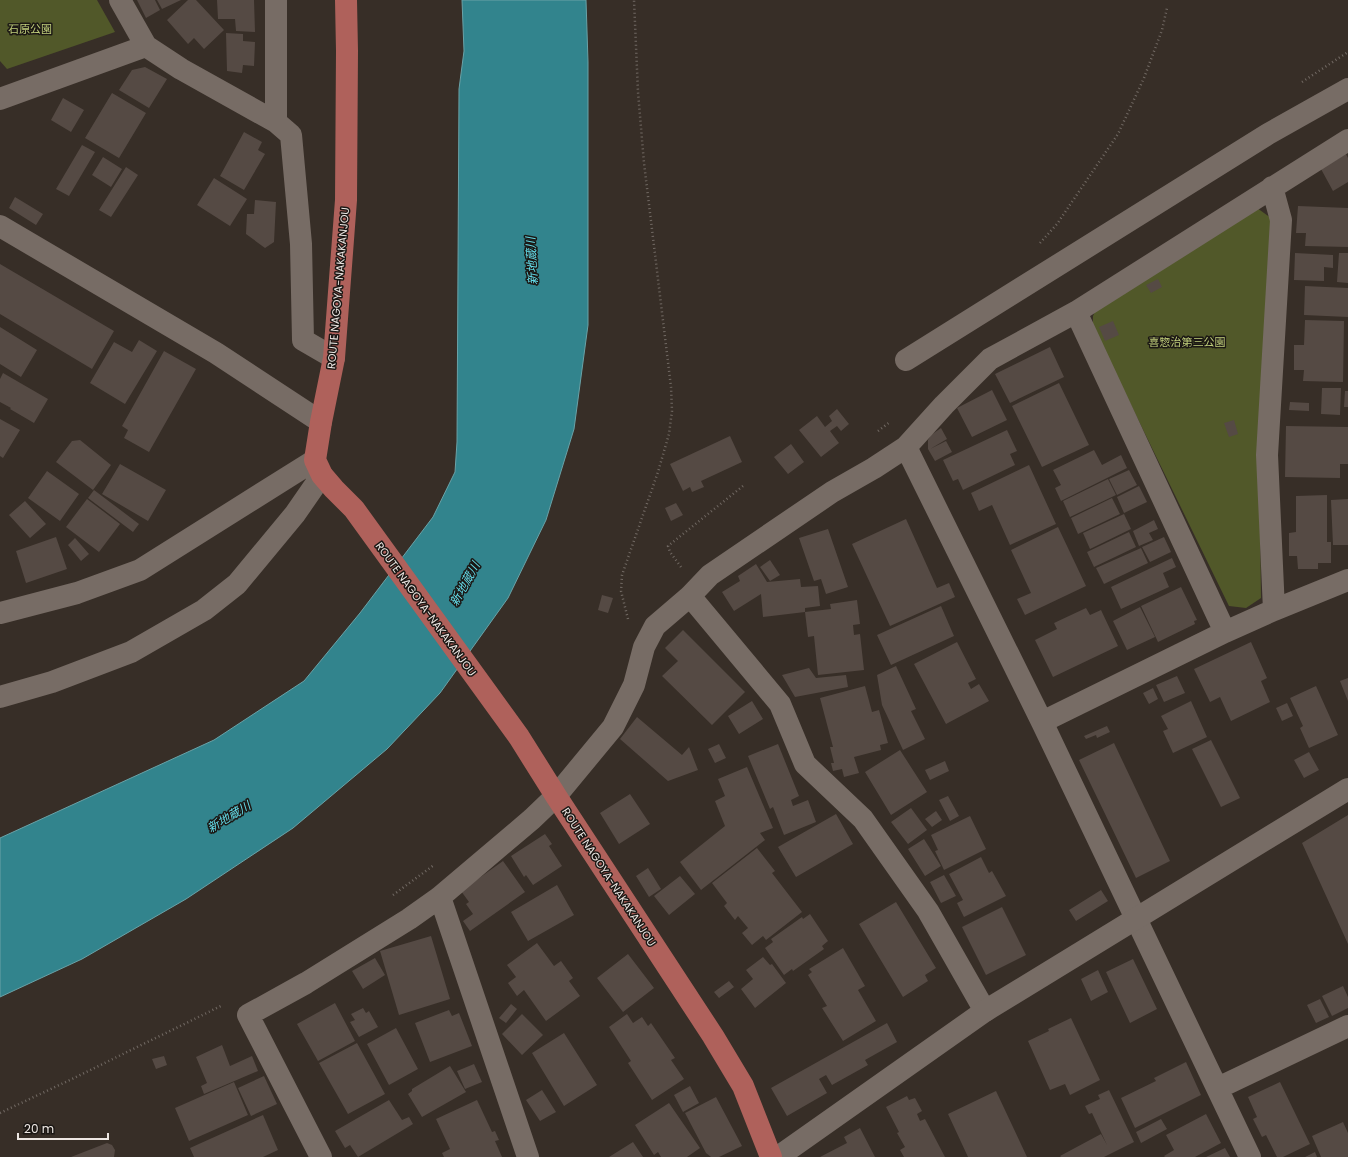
<svg xmlns="http://www.w3.org/2000/svg" width="1348" height="1157" font-family="Poppins,'Noto Sans JP',sans-serif">
<style>
.green{fill:#515829}
.water{fill:#32848d;stroke:#6aa2a7}
.building{fill:#554a44}
.lines{fill:none;stroke-linecap:round;stroke-linejoin:round}
.path{stroke:#726a64;stroke-width:2.5;stroke-dasharray:1 3;stroke-linecap:butt}
.street{stroke:#776c65;stroke-width:22}
.secondary{stroke:#776c65;stroke-width:22}
.primary{stroke:#af615b;stroke-width:22}
.labels{text-anchor:middle;stroke-width:3;stroke-linejoin:round;paint-order:stroke}
.park-label{font-size:11px;fill:#c1cf7b;stroke:#1b1714}
.street-label{font-size:11px;fill:#ede7e3;stroke:#1b1714}
.water-label{font-size:12px;font-style:italic;fill:#63dbe8;stroke:#1b1714}
</style>
<rect width="100%" height="100%" fill="#372e27"/>
<!-- green -->
<path class="green" d="M0,0H97L115,32L7,69L0,61Z
M1257,208L1271,218L1259,454L1261,598L1246,608L1229,606L1093,327V316L1098,305Z"/>
<!-- water -->
<path class="water" d="M462,0H586L588,62V325L574,429L546,520L508,598L440,693L387,749L293,828L186,899L82,959L0,997V838L214,740L304,681L360,613L433,517L455,472L457,442L459,89L464,51Z"/>
<!-- building -->
<path class="building" d="M137,0H155L160,10L146,18Z
M157,0H181L162,9Z
M188,0H196L224,30L204,49L194,38L188,44L167,20Z
M217,0H254L255,32L236,31L235,19H218Z
M226,33L243,34V41L255,42L254,66L243,65L242,73L227,71Z
M145,67L167,79L149,108L119,90L132,70Z
M112,93L146,113L119,158L85,138Z
M63,98L84,110L71,132L51,120Z
M244,132L262,142L258,150L265,154L244,190L220,176Z
M82,145L95,152L69,196L56,189Z
M1346,154L1348,158V182L1333,191L1321,169Z
M103,157L122,169L111,187L92,175Z
M126,167L138,175L111,217L99,210Z
M214,178L247,199L230,226L197,205Z
M15,197L43,214L36,225L9,208Z
M255,200L276,202L274,242L265,248L246,234L247,214H254Z
M1298,206L1348,208V247L1305,246L1306,233H1296Z
M1295,253L1333,255V268L1324,267V281L1294,280Z
M1339,253H1348V283L1337,282Z
M0,264L114,331L92,369L0,314Z
M1158,279L1162,287L1151,293L1146,285Z
M1305,286L1348,288V317L1304,315Z
M1305,320L1344,321L1343,382L1303,381L1304,370H1294V345H1304Z
M1113,321L1119,335L1105,341L1099,327Z
M0,327L37,350L21,377L0,364Z
M139,340L157,351L125,404L90,383L114,342L132,352Z
M1050,347L1064,377L1010,403L995,374Z
M164,351L196,369L149,452L124,438L128,430L122,426Z
M3,373L48,399L34,423L10,409L11,408L0,402V379Z
M1059,383L1089,445L1042,467L1012,406Z
M1322,388H1341L1340,415L1321,414Z
M992,390L1007,420L972,437L957,408Z
M1345,391H1348V407H1344Z
M1290,402L1309,403V411L1289,410Z
M837,409L849,424L841,431L837,426L830,431L839,443L821,457L799,430L817,416L825,427L832,421L829,416Z
M0,419L20,430L3,458L0,456Z
M1234,420L1238,434L1229,437L1224,423Z
M1286,426L1348,427V464H1340V478L1285,477Z
M941,428L947,439L930,449L946,441L952,452L935,461L928,449V440L931,435Z
M1007,430L1017,451L1010,454L1015,465L963,490L958,479L953,481L943,460Z
M730,436L742,462L701,481L704,487L692,492L690,487L683,491L670,464Z
M80,440L111,465L93,490L56,462L72,441Z
M791,444L804,462L788,474L774,457Z
M1094,450L1102,465L1121,455L1127,468L1061,501L1055,488L1061,485L1053,470Z
M120,464L166,490L148,521L102,494Z
M1029,465L1056,524L1010,545L992,505L979,511L971,493Z
M1129,470L1137,485L1117,495L1109,479Z
M47,471L79,494L60,521L28,498Z
M1108,479L1116,495L1070,517L1063,501Z
M1139,486L1147,502L1124,513L1117,497Z
M94,490L139,524L133,532L88,498Z
M1327,495V542H1331V563H1318V569H1298L1297,556H1289V533L1296,532V496Z
M1112,498L1120,514L1078,534L1071,518Z
M87,499L120,524L99,552L66,527Z
M1348,499V545H1333L1331,500Z
M25,501L46,524L30,538L9,515Z
M676,503L683,515L671,521L665,508Z
M1124,514L1131,529L1090,549L1083,533Z
M906,519L937,588L949,583L955,597L890,626L852,544Z
M1154,520L1158,529L1149,533L1153,540L1139,546L1133,531Z
M1058,527L1086,586L1025,615L1017,599L1031,593L1011,550Z
M828,529L848,587L826,594L821,579L814,581L799,538Z
M1129,532L1136,547L1094,567L1087,552Z
M56,537L67,569L26,583L16,551Z
M1164,537L1171,552L1150,562L1142,547Z
M75,538L89,554L81,561L68,545Z
M1141,548L1148,563L1104,584L1096,568Z
M1172,558L1176,567L1163,573L1169,587L1121,609L1111,587Z
M770,560L780,575L770,581L760,567Z
M756,564L767,582L800,579L801,587L818,586L820,606L805,608V612L763,617L761,594L734,611L722,592L740,581L738,576Z
M1181,587L1197,620L1194,621L1195,624L1158,642L1141,606Z
M602,595L613,598L608,613L598,610Z
M857,600L860,624L853,625L854,635L860,634L864,670L818,675L814,636L808,637L805,612L831,609L830,604Z
M941,606L954,636L891,665L877,635Z
M1140,607L1155,637L1127,650L1113,621Z
M1086,608L1090,615L1101,610L1118,646L1053,677L1035,640L1057,629L1054,623Z
M683,630L745,692L712,725L662,676L678,661L665,648Z
M957,642L976,679L968,683L971,689L979,684L989,701L946,724L914,664Z
M1251,642L1267,678L1261,681L1270,702L1231,721L1220,697L1210,702L1194,669Z
M896,666L916,709L911,711L925,739L903,750L882,705L877,675Z
M809,668L816,678L846,675L848,687L795,697L782,675Z
M1177,676L1185,693L1164,702L1156,685Z
M1348,678V701L1340,681Z
M865,686L872,712L879,710L888,743L880,745L881,750L854,757L859,773L844,777L842,769L833,771L831,763H834L830,747H833L820,698Z
M1316,686L1338,735L1309,748L1300,728L1303,726L1290,698Z
M1153,688L1158,699L1149,704L1143,693Z
M752,701L763,719L739,734L728,716Z
M1191,701L1207,737L1173,753L1163,731L1168,729L1161,716Z
M1287,703L1293,716L1282,721L1276,708Z
M637,717L682,755L689,747L698,770L668,781L620,739Z
M1107,726L1110,732L1097,738L1096,735L1086,739L1084,736Z
M1211,740L1240,798L1221,807L1192,749Z
M1114,743L1170,861L1136,878L1079,760Z
M719,744L726,758L715,763L708,749Z
M778,744L799,796L791,800L793,806L808,800L816,822L784,835L773,807L770,809L748,756Z
M900,750L927,792L891,815L865,772Z
M1309,752L1319,770L1304,778L1294,760Z
M945,761L949,771L930,780L925,770Z
M747,767L773,828L760,833L765,840L701,890L680,862L725,826L715,801L725,796L718,779Z
M630,794L650,824L619,844L600,813Z
M948,796L959,816L950,821L939,800Z
M911,808L927,830L908,844L891,822Z
M936,811L942,820L932,827L925,819Z
M836,814L853,844L796,877L778,847Z
M1348,815V944L1302,843Z
M970,816L986,849L944,870L935,851L938,850L931,835Z
M545,834L552,844L549,846L562,866L533,885L526,875L524,877L511,856Z
M924,839L941,866L925,876L908,849Z
M757,848L775,871L772,873L802,912L766,940L763,936L752,945L742,933L748,928L738,916L735,920L724,906L727,903L712,883Z
M981,857L989,873L992,871L1006,896L964,917L957,903L963,900L949,874Z
M503,861L525,892L470,931L463,921L473,914L466,904L469,902L461,891Z
M648,868L661,889L649,897L636,876Z
M944,875L956,896L941,903L930,882Z
M680,876L695,894L669,915L654,896Z
M557,885L574,915L528,941L511,912Z
M1101,890L1108,901L1076,921L1069,910Z
M896,902L936,968L925,975L928,981L903,997L859,924Z
M1002,907L1026,955L986,975L962,927Z
M810,914L828,941L822,946L824,949L793,971L792,969L784,975L765,948L773,942L771,939L802,917L803,919Z
M431,936L450,999L399,1015L380,951Z
M537,943L554,966L561,961L573,978L569,981L580,996L546,1021L524,990L517,996L508,983L516,977L507,965Z
M843,948L865,986L858,990L876,1021L843,1041L822,1008L827,1006L808,975L812,972L809,969Z
M628,954L654,988L623,1012L597,978Z
M763,957L770,965L772,964L786,983L755,1008L741,989L753,979L746,970Z
M375,958L385,975L363,989L352,971Z
M1133,959L1157,1009L1130,1023L1106,972Z
M1098,970L1108,992L1091,1001L1081,979Z
M729,981L734,987L719,998L714,992Z
M1343,986L1348,997V1008L1332,1016L1322,996Z
M1320,999L1329,1017L1316,1023L1307,1005Z
M335,1003L355,1041L318,1061L297,1024Z
M511,1004L517,1009L506,1023L499,1018Z
M363,1008L366,1013L369,1011L378,1027L359,1037L350,1022L355,1020L351,1014Z
M449,1010L452,1016L459,1013L472,1046L430,1062L415,1023Z
M522,1014L543,1035L522,1055L502,1034Z
M627,1014L633,1023L642,1017L648,1026L651,1023L675,1058L671,1060L684,1079L652,1100L628,1063L631,1061L609,1027Z
M1071,1018L1100,1080L1070,1095L1065,1084L1050,1090L1028,1041L1049,1031L1048,1029Z
M887,1023L897,1042L865,1060L868,1065L832,1085L826,1075L819,1079L827,1093L787,1116L771,1088Z
M396,1028L418,1069L389,1085L367,1044Z
M564,1033L597,1085L564,1106L532,1053Z
M357,1043L385,1094L348,1114L319,1063Z
M222,1045L230,1066L252,1056L258,1071L204,1094L201,1086L207,1083L196,1057Z
M164,1056L167,1065L156,1069L152,1059Z
M1186,1062L1201,1095L1135,1128L1121,1098L1156,1081L1154,1078Z
M474,1064L482,1082L465,1089L457,1071Z
M450,1066L466,1092L422,1117L408,1094L412,1091V1089Z
M264,1076L277,1104L251,1116L238,1088Z
M234,1082L248,1115L189,1141L175,1108Z
M1280,1082L1310,1144L1283,1157H1277L1266,1135L1262,1137L1253,1119L1257,1117L1248,1097Z
M690,1086L699,1103L683,1112L674,1095Z
M542,1090L556,1112L540,1121L526,1100Z
M1109,1090L1134,1142L1104,1157H1061L1060,1156L1101,1134L1107,1145L1092,1113L1089,1114L1085,1106L1100,1099L1098,1095Z
M996,1091L1027,1157H968L948,1114Z
M907,1096L909,1100L915,1098L922,1111L917,1114L920,1121L925,1119L945,1157H904L900,1150L905,1147L897,1133L899,1132L886,1107Z
M716,1097L742,1146L719,1157H711L706,1153L685,1113Z
M389,1100L402,1120L409,1117L413,1124L358,1157L350,1145L345,1148L335,1131Z
M477,1100L492,1132L495,1131L499,1140L495,1141L502,1157H444L442,1153L450,1149L436,1119Z
M669,1103L700,1148L687,1157H661L658,1152L654,1155L635,1125Z
M1206,1114L1221,1143L1195,1157H1165L1164,1156L1174,1150L1166,1135Z
M263,1115L278,1150L263,1157H194L190,1148Z
M1161,1119L1167,1129L1141,1143L1136,1132Z
M1343,1122L1348,1133V1157H1321L1312,1136Z
M860,1128L875,1157H820L847,1143L844,1137Z
M633,1142L643,1157H609Z
M107,1143L112,1145L115,1150L114,1157H71Z
M1225,1148L1230,1157H1206Z
M1315,1152L1317,1157H1305Z"/>
<g class="lines">
<!-- path -->
<path class="path" d="M1302,82L1348,52
M1040,243L1057,224L1118,134L1144,78L1162,30L1167,8
M878,431L890,422
M681,567L670,552L668,546L743,486
M628,619L621,591L622,575L658,472L669,434L672,411L671,387L644,163L638,92L634,0
M393,895L434,865
M0,1113L72,1079L223,1005"/>
<!-- street -->
<path class="street" d="M120,0L146,46L181,69L276,122V0
M0,99L146,46
M276,122L291,135L301,244L303,340L334,358
M1272,187L1281,220L1267,455L1274,610
M0,226L216,353L321,422
M1076,312L1225,632
M906,360L1268,134L1348,89
M906,447L1042,722L1250,1157
M690,596L780,704L805,764L863,819L928,911L985,1011
M0,613L77,593L140,570L315,460
M0,697L52,682L131,652L204,610L237,584L295,514L322,475
M1042,722L1225,632L1274,610L1348,580
M440,897L528,1157
M1218,1088L1348,1026
M321,1157L248,1015L306,983L409,919L440,897L532,819L556,796L613,727L634,685L644,647L655,626L690,596L710,575L832,492L874,468L906,447L944,405L990,359L1076,312L1348,140"/>
<!-- secondary -->
<path class="secondary" d="M778,1157L985,1011L1348,789"/>
<!-- primary -->
<path class="primary" d="M346,0L347,51L346,200L334,358L321,422L315,460L322,475L334,489L354,509L519,737L556,796L713,1036L743,1086L771,1157"/>
</g>
<g class="labels">
<!-- park labels -->
<g class="park-label">
<text x="30" y="33">石原公園</text>
<text x="1187" y="346">喜惣治第三公園</text>
</g>
<!-- street labels -->
<g class="street-label">
<text transform="translate(338 288) rotate(-85)" y="4">ROUTE NAGOYA-NAKAKANJOU</text>
<text transform="translate(426 609) rotate(54)" y="4">ROUTE NAGOYA-NAKAKANJOU</text>
<text transform="translate(609 877) rotate(57)" y="4">ROUTE NAGOYA-NAKAKANJOU</text>
</g>
<!-- water labels -->
<g class="water-label">
<text transform="translate(532 261) rotate(-93)" y="4">新地蔵川</text>
<text transform="translate(465 584) rotate(-61)" y="4">新地蔵川</text>
<text transform="translate(229 817) rotate(-31)" y="4">新地蔵川</text>
</g>
</g>
<!-- scale -->
<path d="M18 1133v6h90v-6" fill="none" stroke="#ede7e3" stroke-width="2"/>
<text x="24" y="1133" font-size="12" fill="#ede7e3" stroke="#1b1714" stroke-width="3" paint-order="stroke">20 m</text>
</svg>
